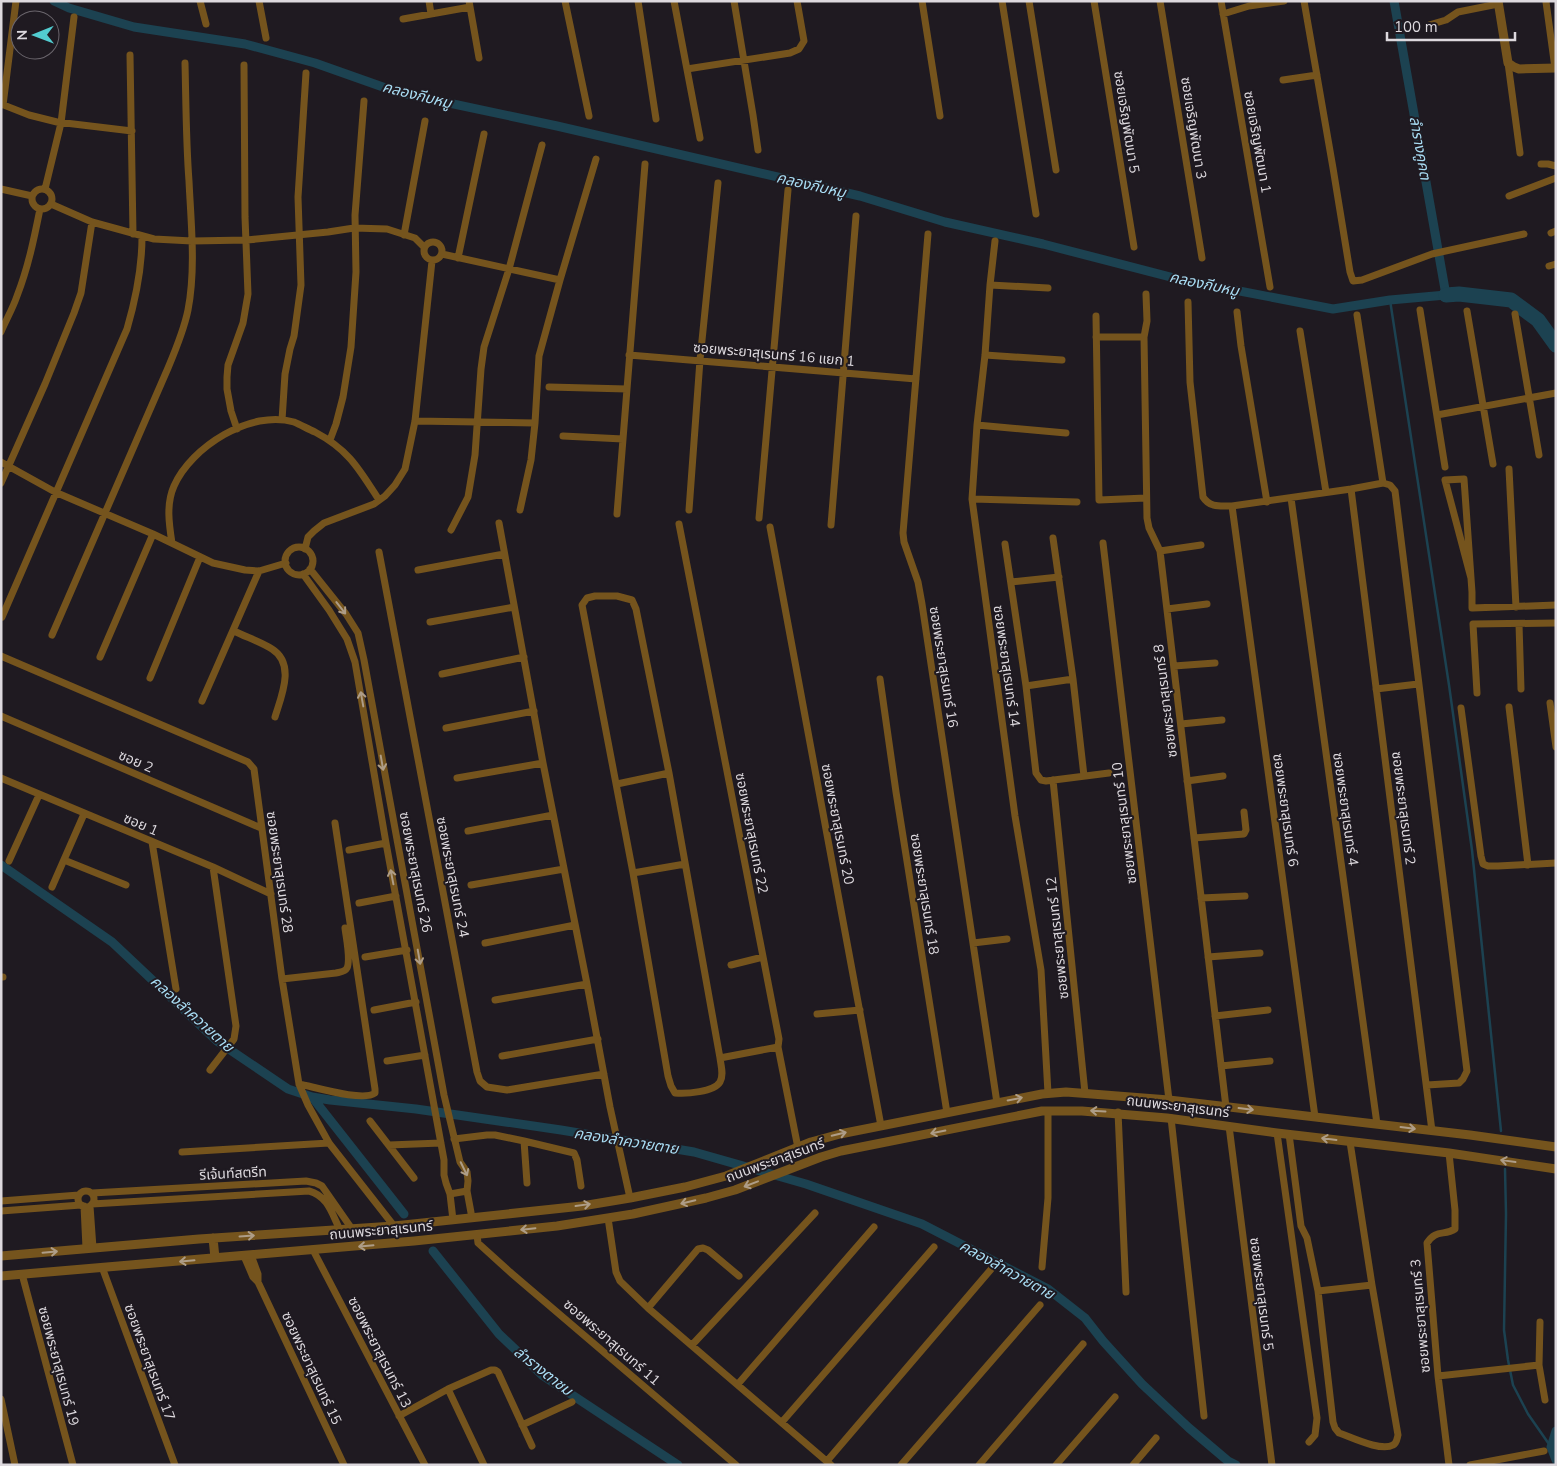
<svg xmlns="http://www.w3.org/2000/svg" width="1557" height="1466" font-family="'Nunito Sans','Noto Sans Thai',sans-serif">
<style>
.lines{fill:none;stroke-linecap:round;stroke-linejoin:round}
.stream{stroke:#1c4251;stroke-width:2.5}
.canal{stroke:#1c4251;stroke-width:9}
.river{stroke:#1c4251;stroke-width:15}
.minor{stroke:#75541d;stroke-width:7}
.tertiary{stroke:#75541d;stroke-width:9}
.oneway{stroke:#ae9d87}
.labels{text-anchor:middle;stroke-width:4;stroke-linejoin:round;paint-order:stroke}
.street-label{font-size:14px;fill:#ddd9de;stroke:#1f1a21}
.water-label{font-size:15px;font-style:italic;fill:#a9ddf4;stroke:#1f1a21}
</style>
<rect width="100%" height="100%" fill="#1f1a21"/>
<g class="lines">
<!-- stream -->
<path class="stream" d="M1390,300L1449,685L1472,850L1501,1131
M1505,1169L1506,1214L1504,1330L1508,1360L1513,1385L1528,1414L1551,1447"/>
<!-- canal -->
<path class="canal" d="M54,1L69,8L134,27L245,44L315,63L397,92L557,126L860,196L945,222L1043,244L1182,280L1333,309L1390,300L1446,295L1394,1
M1,865L112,942L217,1041L288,1089L312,1097L330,1100L416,1109L561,1130L694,1152L806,1184L922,1224L1048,1289L1085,1318L1103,1341L1142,1384L1189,1428L1228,1461L1236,1465
M312,1097L404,1214
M433,1251L499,1334L542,1375L678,1465
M1556,1431L1551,1447L1556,1460"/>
<!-- river -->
<path class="river" d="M1446,295L1459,294L1511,300L1538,320L1556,345"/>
<!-- minor -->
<path class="minor" d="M200,1L206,24
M259,1L266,38
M429,1L431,14
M469,1L479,58
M565,1L589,116
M638,1L656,119
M674,1L700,138
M734,1L753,115L758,150
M922,1L940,116
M1002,1L1036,214
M1029,1L1056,170
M1094,1L1134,247
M1160,1L1202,258
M1221,1L1270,287
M1304,1L1333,168L1350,272L1353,281L1362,280L1432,254L1524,234
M1546,2L1555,68
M1223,14L1249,6L1284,1
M403,19L470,7
M1429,25L1446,20L1458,12L1498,4
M130,55L133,234
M1508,63L1520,153
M687,69L790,53L799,49L804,41L797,1
M1283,80L1317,75
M1,104L29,115L57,122L132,131
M3,105L16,1
M1541,164H1548L1556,166
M32 199a10 10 0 1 1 20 0a10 10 0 1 1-20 0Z
M1,189L32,196
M45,189L61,123L74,17
M1509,196L1556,178
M51,204L92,222L154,239L192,241L247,240L328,232L354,228L387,229L415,238L424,247
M1551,233L1556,231
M928,234L903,533L904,542L918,582L922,604L997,1103
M404,235L425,121
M995,241L990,285L985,355L977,425L972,499L1015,816L1041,970L1048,1093
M424 251a9 9 0 1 1 18 0a9 9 0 1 1-18 0Z
M442,254L560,280
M458,258L484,134
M1549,266L1556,264
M990,285L1048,288
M1146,294L1147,321L1144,337L1147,518L1149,528L1160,551L1226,1107
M1188,302L1190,382L1203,497C1210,508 1220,506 1232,506L1351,489L1383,483L1390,485L1395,491L1467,1071L1463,1079L1459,1083L1427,1085
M1420,310L1445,467
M1467,311L1493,464
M1237,312L1241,346L1267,502
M1515,314L1539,455
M1357,315L1383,483
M1096,316L1099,500L1146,498
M1300,331L1326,492
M1,332C6,320 13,308 17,296C28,268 34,239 40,209
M1096,337H1144
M629,355L916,379
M985,355L1062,360
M549,387L627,389
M1437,415L1556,393
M282,420L285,374L290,349L294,336L301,285L298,197L306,73
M415,421L535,423
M977,425L1066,433
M237,429L231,411L227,389V377L228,365L243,323L248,294L245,217L244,65
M563,436L623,439
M330,440L336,424L343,397L351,347L356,272L355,215L364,101
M1,462L55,492L153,534L213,563L245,570L259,571L286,563
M1509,469L1516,607
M1,483L45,384L74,313L81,293L92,222
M1351,489L1432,1131
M1291,498L1377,1124
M972,499L1077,502
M1232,506L1315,1117
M520,510L531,460L535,423L539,356L560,280L596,159
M689,510L700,360L718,183
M617,514L645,164
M759,518L788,190
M499,523L543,763L587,984L610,1107L630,1198
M679,524L779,1039L778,1047L798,1148
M831,525L856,216
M770,527L881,1126
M451,530L468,497L475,455L481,369L484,347L509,269L542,145
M1053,538L1073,679L1084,776
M172,543C169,524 166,504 174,486C191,447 251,409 294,422C301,425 308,429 315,432C349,450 359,469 379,500
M1103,543L1169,1100
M1005,544L1026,686L1036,773L1041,780L1046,781L1109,773
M285 561a14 14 0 1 1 28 0a14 14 0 1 1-28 0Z
M305,549L308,537L314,531L324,523L374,504L385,496L395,485L405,469L415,421L432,261
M1160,551L1201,545
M379,552L477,1072L480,1081L487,1087L507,1090L604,1074
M310,569L346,614L358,633L364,660L444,1095L460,1162L467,1172L468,1181L467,1191L472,1218
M418,570L504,554
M303,574L329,610L347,639L355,662L386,843L444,1160V1175L446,1183L450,1194L453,1220
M1471,578L1445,480L1464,479L1472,592V608L1556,605
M1011,582L1059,577
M595,596H617L632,600L636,609L669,773L720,1058C721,1066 724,1075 720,1082C714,1092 686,1094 675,1093L671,1086L668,1076L633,873L582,605L587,598Z
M1167,609L1207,604
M2,617L127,329C136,298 142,269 142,237
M430,622L514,607
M1519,624L1521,689
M234,631C246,637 261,642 272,649C296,664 281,697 275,717
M52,635L168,368C176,349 184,330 188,310C196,268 191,224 189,181C186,142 186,103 185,63
M1,656L248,762L254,769L282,979L299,1084L308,1105L329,1143L394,1226
M100,657L153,534
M1174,666L1215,663
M442,674L524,657
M150,678L200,557
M880,679L896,792L947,1113
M1026,686L1073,679
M1376,689L1418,684
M1477,693L1473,624L1556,623
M202,701L259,571
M1550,703L1556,747
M1509,707L1528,865
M1461,708L1481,856L1483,864L1488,866H1498L1556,863
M1,716L261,828
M1181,724L1222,720
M446,728L534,711
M1,778L213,867L271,894
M457,778L543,763
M1053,780L1085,1093
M1187,781L1223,776
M617,784L669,773
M468,831L553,815
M1194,838L1244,834L1246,830L1244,812
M152,842L176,989
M349,850L386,843
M64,860L126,885
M9,861L39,795
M633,873L685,864
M471,885L564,869
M52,887L84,814
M1201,898L1245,896
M359,903L396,896
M485,943L575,925
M973,943L1007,939
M365,957L407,950
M1208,957L1260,953
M731,965L763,957
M1,977H3
M282,979L336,973C340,972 345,972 347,968C351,960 346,937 345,928
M495,1000L587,984
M374,1010L416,1002
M817,1014L860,1010
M1215,1016L1268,1010
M502,1056L598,1039
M720,1058L778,1047
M387,1061L425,1055
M1221,1066L1270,1061
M210,1070L234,1039L236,1026L213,867
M299,1084C315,1087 363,1102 375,1093V1089L335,823
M1118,1112L1126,1292
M1171,1118L1204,1416
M370,1121L414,1178
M1229,1126L1272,1465
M1277,1133L1317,1418L1315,1435L1309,1442
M1289,1134L1301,1226L1307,1238L1318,1291L1333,1422L1335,1428L1339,1433C1351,1437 1381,1452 1393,1445C1397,1443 1397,1438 1398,1435L1372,1285L1350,1142
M454,1139L487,1135H495L524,1141L574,1153L577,1160L581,1186
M524,1141L527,1183
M389,1145L441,1143
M182,1152L329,1143
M78 1199a8 8 0 1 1 16 0a8 8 0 1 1-16 0Z
M92,1193L306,1181L316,1183L322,1186L352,1229
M450,1194L467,1191
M1,1201L79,1195
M92,1204L309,1191C328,1196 332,1214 340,1230
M84,1206L86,1248
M90,1206L93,1248
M1,1211L81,1205
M608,1218L616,1272L620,1281L648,1308L831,1465
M477,1235L478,1243L510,1272L736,1465
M313,1250L425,1465
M251,1255L258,1274V1282
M244,1256L253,1277L258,1282L344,1465
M102,1267L175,1465
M1042,1267L1048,1198V1111
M22,1274L73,1465
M1318,1291L1372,1285
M648,1308L698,1249L703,1248L708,1250L739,1276
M692,1345L815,1213
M1539,1365L1545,1400
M1438,1376L1539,1365L1540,1322
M738,1384L874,1227
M448,1389L484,1465
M1,1399L15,1465
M399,1416L448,1389L491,1370H495L498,1372L532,1446
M782,1422L934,1247
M522,1425L572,1402
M827,1461L993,1267
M901,1465L1040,1305
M979,1465L1083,1344
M1056,1465L1115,1397
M1133,1465L1156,1438
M1449,1465L1438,1376L1427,1243C1436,1229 1444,1236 1455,1229V1210L1449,1153
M1470,1465L1544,1451"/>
<!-- tertiary -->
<path class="tertiary" d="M1498,1L1508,63L1514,67L1519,69L1556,68
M213,1238L215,1258
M1,1256L199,1239L394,1226L582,1206L630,1198L685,1187L726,1176L811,1142L840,1134L1042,1094L1066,1092L1169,1100L1470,1135L1556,1147
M1,1276L414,1241L557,1226L633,1214L706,1198L735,1190L821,1157L841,1151L1042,1111H1082L1167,1118L1277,1133L1449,1153L1556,1169"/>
</g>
<!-- one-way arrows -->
<defs><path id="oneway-shaft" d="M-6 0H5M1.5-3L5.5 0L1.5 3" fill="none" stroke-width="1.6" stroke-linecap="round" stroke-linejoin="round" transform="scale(1.25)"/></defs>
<g class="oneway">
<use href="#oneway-shaft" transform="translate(341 608) rotate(52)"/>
<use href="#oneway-shaft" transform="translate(362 699) rotate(-100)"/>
<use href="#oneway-shaft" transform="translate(382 763) rotate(80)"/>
<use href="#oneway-shaft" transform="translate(392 877) rotate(-101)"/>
<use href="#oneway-shaft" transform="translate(419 957) rotate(80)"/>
<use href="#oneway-shaft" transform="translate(1015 1099) rotate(-11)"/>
<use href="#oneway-shaft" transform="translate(1246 1109) rotate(7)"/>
<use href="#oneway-shaft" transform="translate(1098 1111) rotate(-177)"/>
<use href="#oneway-shaft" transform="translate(1408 1128) rotate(7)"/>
<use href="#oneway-shaft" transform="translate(938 1132) rotate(169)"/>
<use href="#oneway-shaft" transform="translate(839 1134) rotate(-13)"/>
<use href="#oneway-shaft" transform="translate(1329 1139) rotate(-173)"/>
<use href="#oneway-shaft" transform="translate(1508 1161) rotate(-172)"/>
<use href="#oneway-shaft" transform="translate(464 1169) rotate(64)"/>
<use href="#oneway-shaft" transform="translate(751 1184) rotate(159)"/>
<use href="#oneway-shaft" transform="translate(688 1202) rotate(167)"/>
<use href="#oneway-shaft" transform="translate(583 1205) rotate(-8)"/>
<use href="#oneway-shaft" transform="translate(528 1229) rotate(174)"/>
<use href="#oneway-shaft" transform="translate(247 1236) rotate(-4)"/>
<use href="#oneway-shaft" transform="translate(366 1246) rotate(175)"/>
<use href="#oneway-shaft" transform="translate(50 1252) rotate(-5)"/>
<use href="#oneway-shaft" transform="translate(187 1261) rotate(175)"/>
</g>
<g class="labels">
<!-- street labels -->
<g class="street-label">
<text transform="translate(1127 122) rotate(81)" y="5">ซอยเจริญพัฒนา 5</text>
<text transform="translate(1194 128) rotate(81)" y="5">ซอยเจริญพัฒนา 3</text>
<text transform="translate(1258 142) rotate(80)" y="5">ซอยเจริญพัฒนา 1</text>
<text transform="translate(774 354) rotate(5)" y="5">ซอยพระยาสุเรนทร์ 16 แยก 1</text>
<text transform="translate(1007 666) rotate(82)" y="5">ซอยพระยาสุเรนทร์ 14</text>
<text transform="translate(944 667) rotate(81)" y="5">ซอยพระยาสุเรนทร์ 16</text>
<text transform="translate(1165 701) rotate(-97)" y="5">ซอยพระยาสุเรนทร์ 8</text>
<text transform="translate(136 761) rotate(23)" y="5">ซอย 2</text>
<text transform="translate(1404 808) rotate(83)" y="5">ซอยพระยาสุเรนทร์ 2</text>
<text transform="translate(1346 809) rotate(82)" y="5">ซอยพระยาสุเรนทร์ 4</text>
<text transform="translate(1286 810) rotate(82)" y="5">ซอยพระยาสุเรนทร์ 6</text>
<text transform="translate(1124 823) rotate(-97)" y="5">ซอยพระยาสุเรนทร์ 10</text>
<text transform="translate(141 824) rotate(23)" y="5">ซอย 1</text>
<text transform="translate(838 824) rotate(79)" y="5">ซอยพระยาสุเรนทร์ 20</text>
<text transform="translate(752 833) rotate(79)" y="5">ซอยพระยาสุเรนทร์ 22</text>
<text transform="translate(280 872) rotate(82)" y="5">ซอยพระยาสุเรนทร์ 28</text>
<text transform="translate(416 872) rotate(79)" y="5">ซอยพระยาสุเรนทร์ 26</text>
<text transform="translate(453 877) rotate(79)" y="5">ซอยพระยาสุเรนทร์ 24</text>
<text transform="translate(925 894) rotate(81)" y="5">ซอยพระยาสุเรนทร์ 18</text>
<text transform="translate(1057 938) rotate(-96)" y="5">ซอยพระยาสุเรนทร์ 12</text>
<text transform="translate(1178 1106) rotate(7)" y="5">ถนนพระยาสุเรนทร์</text>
<text transform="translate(775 1160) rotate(-20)" y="5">ถนนพระยาสุเรนทร์</text>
<text transform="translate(233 1173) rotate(-3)" y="5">รีเจ้นท์สตรีท</text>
<text transform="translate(381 1230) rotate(-5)" y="5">ถนนพระยาสุเรนทร์</text>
<text transform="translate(1262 1294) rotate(83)" y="5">ซอยพระยาสุเรนทร์ 5</text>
<text transform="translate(1420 1316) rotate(-95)" y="5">ซอยพระยาสุเรนทร์ 3</text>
<text transform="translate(612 1342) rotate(41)" y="5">ซอยพระยาสุเรนทร์ 11</text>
<text transform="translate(380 1352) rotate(63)" y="5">ซอยพระยาสุเรนทร์ 13</text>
<text transform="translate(150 1362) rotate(70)" y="5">ซอยพระยาสุเรนทร์ 17</text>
<text transform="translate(59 1366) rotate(75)" y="5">ซอยพระยาสุเรนทร์ 19</text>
<text transform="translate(312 1368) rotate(65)" y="5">ซอยพระยาสุเรนทร์ 15</text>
</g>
<!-- water labels -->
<g class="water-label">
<text transform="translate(417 95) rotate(14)" y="5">คลองกีบหมู</text>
<text transform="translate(1420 148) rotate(80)" y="5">ลำรางคูคต</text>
<text transform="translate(811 185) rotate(13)" y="5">คลองกีบหมู</text>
<text transform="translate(1204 284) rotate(12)" y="5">คลองกีบหมู</text>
<text transform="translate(192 1014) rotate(42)" y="5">คลองลำควายตาย</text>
<text transform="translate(626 1141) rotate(9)" y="5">คลองลำควายตาย</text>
<text transform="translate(1007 1270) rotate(29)" y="5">คลองลำควายตาย</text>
<text transform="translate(543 1371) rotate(38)" y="5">ลำรางตาชม</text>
</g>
</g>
<!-- border -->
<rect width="1557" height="1466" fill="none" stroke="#ddd9de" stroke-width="5"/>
<!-- north arrow -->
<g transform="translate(35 35) rotate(269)"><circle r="24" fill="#1f1a21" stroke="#6b666d"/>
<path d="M0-4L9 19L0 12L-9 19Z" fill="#52ccd0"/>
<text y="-8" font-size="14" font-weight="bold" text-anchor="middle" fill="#ddd9de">N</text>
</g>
<!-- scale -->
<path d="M1387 32v8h128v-8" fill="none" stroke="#ddd9de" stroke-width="2.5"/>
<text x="1394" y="32" font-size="15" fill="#ddd9de" stroke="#1f1a21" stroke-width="4" paint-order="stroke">100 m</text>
</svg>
